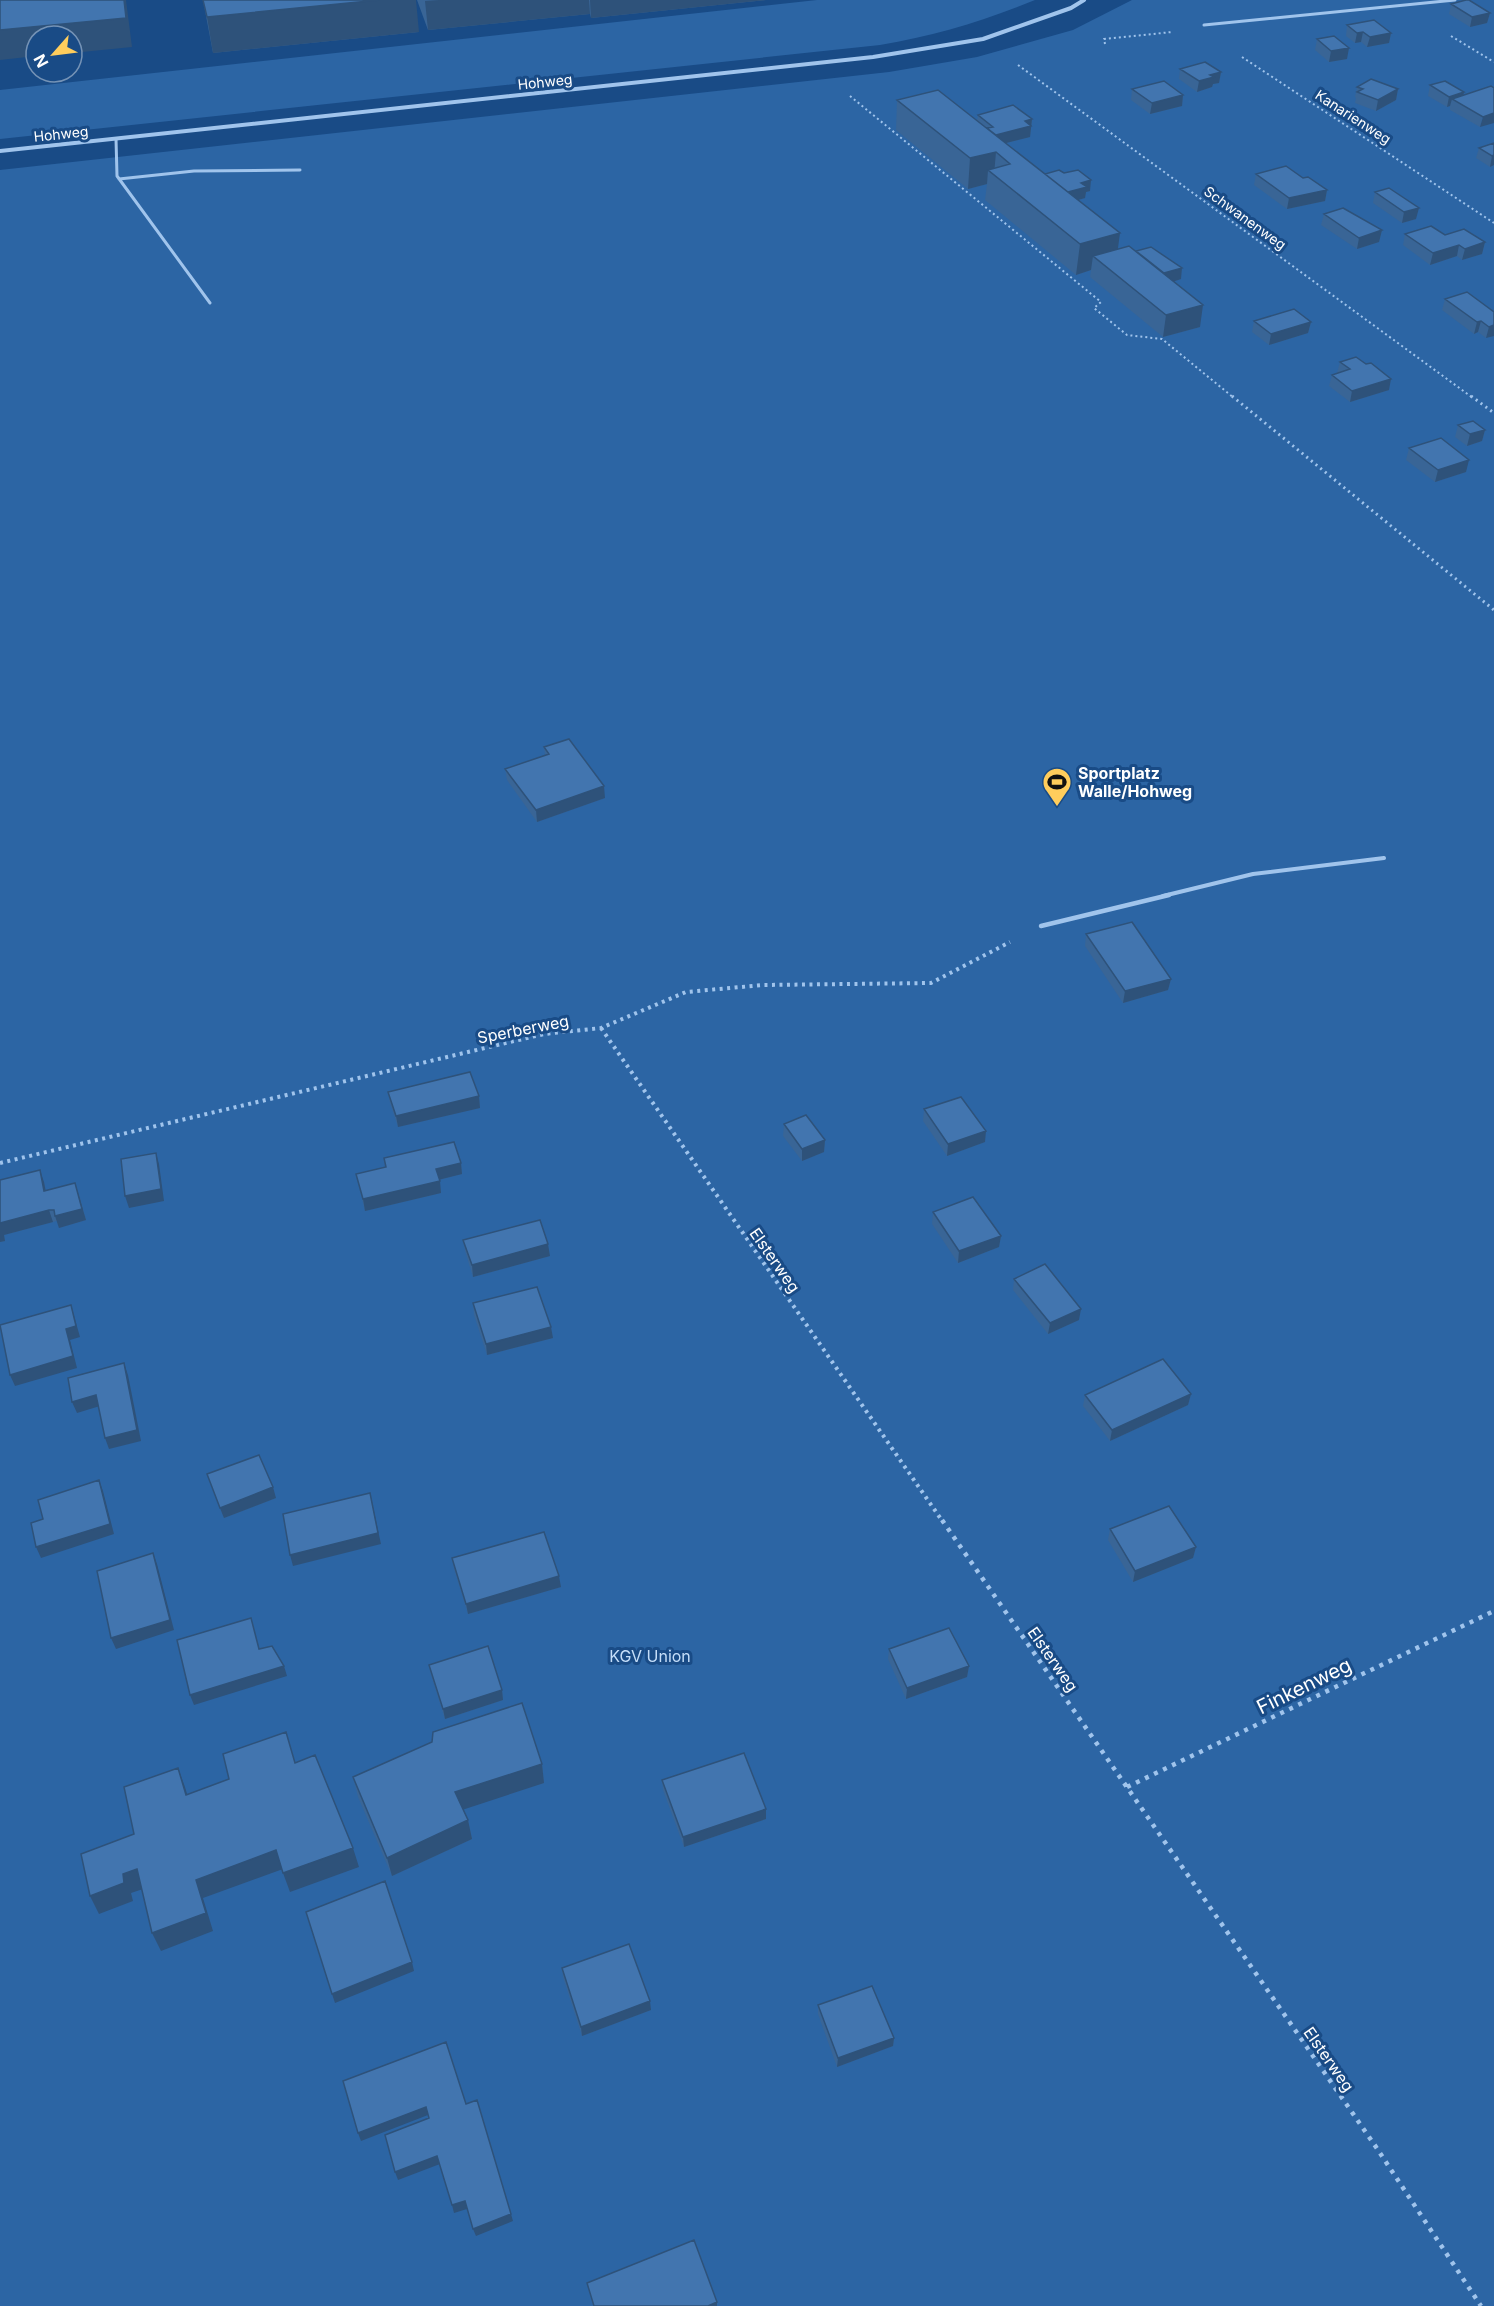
<svg xmlns="http://www.w3.org/2000/svg" width="1494" height="2306" font-family="Inter,sans-serif">
<style>
.green{fill:#2c65a4}
.lines{fill:none;stroke-linecap:round;stroke-linejoin:round}
.path-far3{stroke:#a0c4ec;stroke-width:2;stroke-dasharray:2 3;stroke-linecap:butt}
.path-far2{stroke:#a0c4ec;stroke-width:3;stroke-dasharray:2 4;stroke-linecap:butt}
.path-far1{stroke:#a0c4ec;stroke-width:4;stroke-dasharray:3 4.5;stroke-linecap:butt}
.path{stroke:#a0c4ec;stroke-width:4.5;stroke-dasharray:4 6;stroke-linecap:butt}
.service-far2{stroke:#a0c4ec;stroke-width:3}
.service-far1{stroke:#a0c4ec;stroke-width:4}
.service{stroke:#a0c4ec;stroke-width:4.5}
.minor{stroke:#a0c4ec;stroke-width:4}
.wall{fill:#396596}
.shaded-wall{fill:#2e527a}
.building{fill:#4275af;stroke:#2e527a;stroke-width:1.5}
.labels{text-anchor:middle;stroke-width:6;stroke-linejoin:round;paint-order:stroke}
.far-street-label{font-size:14px;fill:#fff;stroke:#194b86}
.poi-label{font-size:16px;font-weight:bold;fill:#fff;stroke:#194b86;text-anchor:start}
.street-label{font-size:16px;fill:#fff;stroke:#194b86}
.park-label{font-size:16px;fill:#c5def9;stroke:#194b86}
.near-street-label{font-size:20px;fill:#fff;stroke:#194b86}
</style>
<rect width="100%" height="100%" fill="#194b86"/>
<!-- green -->
<path class="green" d="M817,0H1035C984,21 934,36 880,45L0,139V90Z
M1132,0H1494V2306H0V170L889,72L977,57L1073,30Z"/>
<g class="lines">
<!-- path-far3 -->
<path class="path-far3" d="M1451,36L1494,62
M1105,44L1104,39L1172,32
M1242,57L1494,223
M1018,65L1473,398
M850,96L1101,302L1094,308L1127,335L1162,339L1234,398"/>
<!-- path-far2 -->
<path class="path-far2" d="M1232,396L1494,610
M1471,396L1494,413"/>
<!-- path-far1 -->
<path class="path-far1" d="M601,1028L943,1522
M0,1163L544,1034L601,1028L686,992L763,985L931,983L1010,942"/>
<!-- path -->
<path class="path" d="M942,1520L1376,2147L1481,2306
M1127,1787L1494,1611"/>
<!-- service-far2 -->
<path class="service-far2" d="M1204,25L1455,0
M116,139L117,176L210,303
M119,179L194,171L300,170"/>
<!-- service-far1 -->
<path class="service-far1" d="M1163,896L1253,874L1384,858"/>
<!-- service -->
<path class="service" d="M1041,926L1169,895"/>
<!-- minor -->
<path class="minor" d="M0,151L873,57L983,39L1071,8L1084,0"/>
</g>
<!-- wall -->
<path class="wall" d="M203,0L419,32L213,53Z
M417,0H766L591,18L590,14L428,30Z
M1451,4L1490,13L1487,23L1470,27L1449,14Z
M1347,25L1391,33L1389,43L1367,47L1361,42L1355,43L1346,36Z
M1317,39L1347,59L1329,62L1315,50Z
M1180,69L1221,72L1219,83L1213,84L1212,87L1197,92L1179,79Z
M1430,85L1464,92V95L1491,86L1480,127L1450,110V106L1447,107L1428,96Z
M1357,87L1398,89L1396,100L1376,111L1355,103L1356,98L1355,97Z
M1132,89L1183,95L1182,106L1150,114L1131,100Z
M897,100L977,121L978,115L1032,119L1030,137L1006,143L1045,174L1090,191L1086,192L1085,198L1078,200L1118,249L1136,251L1181,279L1174,281L1200,327L1163,337L1090,277L1091,270L1076,275L985,200L987,184L968,189L896,130Z
M1494,143V165L1490,167L1476,158L1479,148Z
M1256,174L1303,178L1327,190L1325,201L1287,209L1254,185Z
M1375,192L1416,219L1402,223L1373,203Z
M1324,214L1382,230L1379,242L1357,249L1321,225Z
M1405,234L1485,242L1482,254L1462,260L1457,256L1430,265L1403,245Z
M1445,299L1494,312L1486,338L1478,332L1474,334L1442,310Z
M1254,321L1311,322L1308,333L1269,345L1252,332Z
M1340,362L1389,390L1350,402L1329,386L1332,375L1337,373Z
M1458,425L1485,430L1482,441L1467,446L1455,437Z
M1409,448L1466,472L1435,482L1406,460Z
M544,747L605,798L537,822L507,780L505,769L545,755Z
M1086,934L1171,979L1168,990L1123,1003L1085,946Z
M388,1092L479,1096L480,1108L398,1127L390,1103Z
M924,1109L985,1142L947,1156L923,1121Z
M784,1124L825,1140L824,1152L802,1161L783,1136Z
M384,1158L461,1163L462,1174L439,1180L441,1193L365,1211L356,1174L385,1167Z
M0,1180L44,1182L46,1191L79,1194L86,1220L59,1228L57,1221L53,1222L4,1235L5,1241L0,1242Z
M933,1212L1001,1236L999,1247L958,1263L932,1224Z
M463,1240L550,1256L473,1277L465,1251Z
M1014,1279L1079,1320L1048,1334L1013,1290Z
M473,1303L553,1338L487,1355L474,1315Z
M1191,1394L1188,1405L1110,1441L1083,1406L1085,1395Z
M207,1474L276,1498L224,1518Z
M1110,1529L1196,1547L1193,1558L1133,1582L1108,1540Z
M452,1558L561,1587L468,1614L454,1569Z
M889,1649L969,1666L967,1677L906,1699L888,1659Z
M429,1665L502,1690L503,1700L445,1719L431,1675Z
M542,1764L544,1783L463,1809L468,1820L472,1839L392,1876L358,1797L353,1777Z
M662,1780L766,1819L684,1847L663,1790Z
M562,1968L651,2010L582,2036L563,1977Z
M818,2005L894,2038L893,2046L837,2067L818,2014Z"/>
<!-- shaded-wall -->
<path class="shaded-wall" d="M124,0H126L132,47L72,53V36H36V56L0,60V30Z
M379,0H416L419,32L213,53L207,17Z
M439,0H589L590,14L428,30L425,1Z
M590,0H766L591,18Z
M1490,13L1487,23L1470,27L1472,17Z
M1363,32L1361,42L1355,43L1357,33Z
M1391,33L1389,43L1367,47L1370,37Z
M1349,48L1347,59L1329,62L1331,51Z
M1221,72L1219,83L1213,84L1212,87L1197,92L1199,81L1210,75Z
M1398,89L1396,100L1376,111L1378,100Z
M1464,92L1462,103L1452,99L1450,106L1447,107L1449,97Z
M1183,95L1182,106L1150,114L1152,103Z
M1494,113V123L1480,127L1483,117Z
M1032,119L1030,137L994,146L995,136L1025,121Z
M996,152L994,175L988,170L987,184L968,189L970,158Z
M1494,155V165L1490,167L1492,156Z
M1091,180L1090,191L1086,192L1085,198L1064,204L1066,193L1081,183Z
M1327,190L1325,201L1287,209L1289,198Z
M1419,208L1416,219L1402,223L1404,212Z
M1382,230L1379,242L1357,249L1359,238Z
M1120,233L1116,263L1093,256L1091,270L1076,275L1080,244Z
M1485,242L1482,254L1462,260L1465,249Z
M1459,245L1457,256L1430,265L1433,253Z
M1182,268L1181,279L1163,285L1164,273Z
M1203,305L1200,327L1163,337L1166,315Z
M1481,321L1478,332L1474,334L1477,322Z
M1311,322L1308,333L1269,345L1271,334Z
M1494,325V336L1486,338L1489,327Z
M1391,379L1389,390L1350,402L1352,391Z
M1485,430L1482,441L1467,446L1470,434Z
M1469,460L1466,472L1435,482L1438,470Z
M604,786L605,798L537,822L536,810Z
M1171,979L1168,990L1123,1003L1125,991Z
M479,1096L480,1108L398,1127L396,1116Z
M986,1131L985,1142L947,1156L948,1144Z
M825,1140L824,1152L802,1161V1149Z
M156,1153L159,1164L164,1201L129,1208L125,1196Z
M461,1163L462,1174L438,1180L436,1169Z
M40,1170L44,1182L48,1203L44,1191Z
M440,1181L441,1193L365,1211L363,1199Z
M75,1183L86,1220L59,1228L55,1216Z
M49,1210L53,1222L4,1235L5,1241L0,1242V1223Z
M1001,1236L999,1247L958,1263L959,1251Z
M548,1244L550,1256L473,1277L472,1265Z
M71,1305L80,1337L70,1340L77,1368L15,1386L10,1375L66,1329Z
M1081,1309L1079,1320L1048,1334L1050,1323Z
M551,1327L553,1338L487,1355L486,1344Z
M124,1363L128,1375L141,1441L109,1449L105,1438Z
M1191,1394L1188,1405L1110,1441L1112,1430Z
M96,1395L100,1406L77,1413L72,1402Z
M99,1480L103,1491L114,1534L41,1558L36,1547Z
M273,1487L276,1498L224,1518L220,1508Z
M370,1493L381,1544L293,1566L290,1555Z
M1196,1547L1193,1558L1133,1582L1135,1571Z
M153,1553L157,1564L174,1630L116,1649L111,1638Z
M559,1576L561,1587L468,1614L466,1604Z
M284,1666L287,1676L194,1705L190,1695Z
M969,1666L967,1677L906,1699L907,1688Z
M502,1690L503,1700L445,1719L443,1709Z
M542,1764L544,1783L459,1811L455,1792Z
M178,1768L185,1787L193,1814L186,1795Z
M766,1809V1819L684,1847L683,1837Z
M468,1820L472,1839L392,1876L387,1858Z
M353,1848L359,1867L290,1892L283,1873Z
M276,1850L283,1869L203,1898L213,1931L161,1951L152,1933L196,1880Z
M137,1869L146,1888L131,1893L133,1901L99,1914L90,1896L123,1874Z
M412,1962L414,1971L335,2003L332,1994Z
M650,2001L651,2010L582,2036L581,2027Z
M894,2038L893,2046L837,2067L838,2058Z
M426,2107L428,2115L361,2141L358,2133Z
M437,2156L440,2164L398,2180L395,2172Z
M465,2201L467,2209L454,2213L452,2205Z
M511,2214L513,2221L476,2236L473,2229Z
M717,2302V2306H708Z"/>
<!-- building -->
<path class="building" d="M0,0H124L126,18L0,30Z
M203,0H379L207,17Z
M1466,0H1469L1490,13L1472,17L1451,4Z
M1374,20L1391,33L1370,37L1363,32L1357,33L1347,25Z
M1334,36L1349,48L1331,51L1317,39Z
M1205,62L1221,72L1210,75L1214,77L1199,81L1180,69Z
M1371,79L1398,89L1378,100L1357,92L1363,89L1357,87Z
M1164,81L1183,95L1152,103L1132,89Z
M1445,81L1464,92L1449,97L1430,85Z
M1491,86L1494,88V113L1483,117L1452,99Z
M938,90L1120,233L1080,244L988,170L1010,164L996,152L970,158L897,100Z
M1013,105L1032,119L1025,121L1031,126L996,135L987,128L993,127L978,115Z
M1494,143V155L1492,156L1479,148Z
M1286,166L1303,178L1308,177L1327,190L1289,198L1256,174Z
M1059,170L1064,173L1078,170L1091,180L1081,183L1087,187L1068,192L1045,174Z
M1389,188L1419,208L1404,212L1375,192Z
M1343,208L1382,230L1359,238L1324,214Z
M1431,226L1445,235L1464,229L1485,242L1465,249L1459,245L1433,253L1405,234Z
M1129,246L1203,305L1166,315L1093,256Z
M1151,247L1182,268L1164,273L1136,251Z
M1467,292L1494,312V325L1489,327L1481,321L1477,322L1445,299Z
M1294,309L1311,322L1271,334L1254,321Z
M1356,357L1366,364L1371,363L1391,379L1352,391L1332,375L1350,369L1340,362Z
M1473,421L1485,430L1470,434L1458,425Z
M1441,438L1469,460L1438,470L1409,448Z
M569,739L604,786L536,810L505,769L549,754L544,747Z
M1132,922L1171,979L1125,991L1086,934Z
M470,1072L479,1096L396,1116L388,1092Z
M961,1097L986,1131L948,1144L924,1109Z
M806,1115L825,1140L802,1149L784,1124Z
M454,1142L461,1163L436,1169L440,1181L363,1199L356,1174L386,1167L384,1158Z
M156,1153L161,1189L125,1196L121,1159Z
M40,1170L44,1191L75,1183L82,1209L55,1216L54,1210H49L0,1223V1180Z
M973,1197L1001,1236L959,1251L933,1212Z
M540,1220L548,1244L472,1265L463,1240Z
M1045,1264L1081,1309L1050,1323L1014,1279Z
M537,1287L551,1327L486,1344L473,1303Z
M71,1305L76,1326L66,1329L73,1356L10,1375L0,1325Z
M1163,1359L1191,1394L1112,1430L1085,1395Z
M124,1363L137,1430L105,1438L96,1395L72,1402L68,1378Z
M259,1455L273,1487L220,1508L207,1474Z
M99,1480L110,1524L36,1547L31,1523L43,1519L38,1500Z
M370,1493L378,1533L290,1555L283,1514Z
M1169,1506L1196,1547L1135,1571L1110,1529Z
M544,1532L559,1576L466,1604L452,1558Z
M153,1553L170,1620L111,1638L97,1571Z
M251,1618L259,1649L272,1646L284,1666L190,1695L177,1640Z
M949,1628L969,1666L907,1688L889,1649Z
M488,1646L502,1690L443,1709L429,1665Z
M522,1703L542,1764L455,1792L468,1820L387,1858L353,1777L432,1742L433,1732Z
M286,1732L295,1763L315,1755L353,1848L283,1873L276,1850L196,1880L206,1913L152,1933L137,1869L123,1874L124,1883L90,1896L81,1854L134,1834L124,1787L178,1768L186,1795L229,1779L223,1754Z
M744,1753L766,1809L683,1837L662,1780Z
M385,1881L412,1962L332,1994L306,1912Z
M629,1944L650,2001L581,2027L562,1968Z
M872,1986L894,2038L838,2058L818,2005Z
M446,2042L466,2104L477,2100L511,2214L473,2229L465,2201L452,2205L437,2156L395,2172L385,2135L429,2118L426,2107L358,2133L343,2081Z
M694,2240L717,2302L708,2306H594L587,2283Z"/>
<!-- icons -->
<defs>
<g id="stadium-pin" transform="scale(1.5)"><path d="M0 17L-7.5 6A9.5 9.5 0 1 1 7.5 6Z" fill="#ffcd5c" stroke="#194b86"/><path d="M0-5a6.5 5 0 1 0 0 10a6.5 5 0 1 0 0-10ZM-3.5-1.8h7v3.6h-7Z" fill="#111"/></g>
</defs>
<g fill-rule="evenodd">
<use href="#stadium-pin" x="1057" y="782"/>
</g>
<g class="labels">
<!-- far-street labels -->
<g class="far-street-label">
<text transform="translate(545 82) rotate(-6)" y="5">Hohweg</text>
<text transform="translate(1353 117) rotate(33)" y="5">Kanarienweg</text>
<text transform="translate(61 134) rotate(-6)" y="5">Hohweg</text>
<text transform="translate(1245 218) rotate(36)" y="5">Schwanenweg</text>
</g>
<!-- poi labels -->
<g class="poi-label">
<text x="1078" y="779">Sportplatz<tspan x="1078" dy="18">Walle/Hohweg</tspan></text>
</g>
<!-- street labels -->
<g class="street-label">
<text transform="translate(523 1029) rotate(-11)" y="6">Sperberweg</text>
<text transform="translate(775 1260) rotate(55)" y="6">Elsterweg</text>
<text transform="translate(1053 1659) rotate(55)" y="6">Elsterweg</text>
<text transform="translate(1329 2059) rotate(55)" y="6">Elsterweg</text>
</g>
<!-- park labels -->
<g class="park-label">
<text x="650" y="1662">KGV Union</text>
</g>
<!-- near-street labels -->
<g class="near-street-label">
<text transform="translate(1304 1686) rotate(-26)" y="7">Finkenweg</text>
</g>
</g>
<!-- north arrow -->
<g transform="translate(54 54) rotate(242)"><circle r="28" fill="#194b86" stroke="#7593b6" stroke-width="1.5"/>
<path d="M0-4.5L10 22L0 15L-10 22Z" fill="#ffcd5c"/>
<text y="-9" font-size="16" font-weight="bold" text-anchor="middle" fill="#ffffff">N</text>
</g>
</svg>
